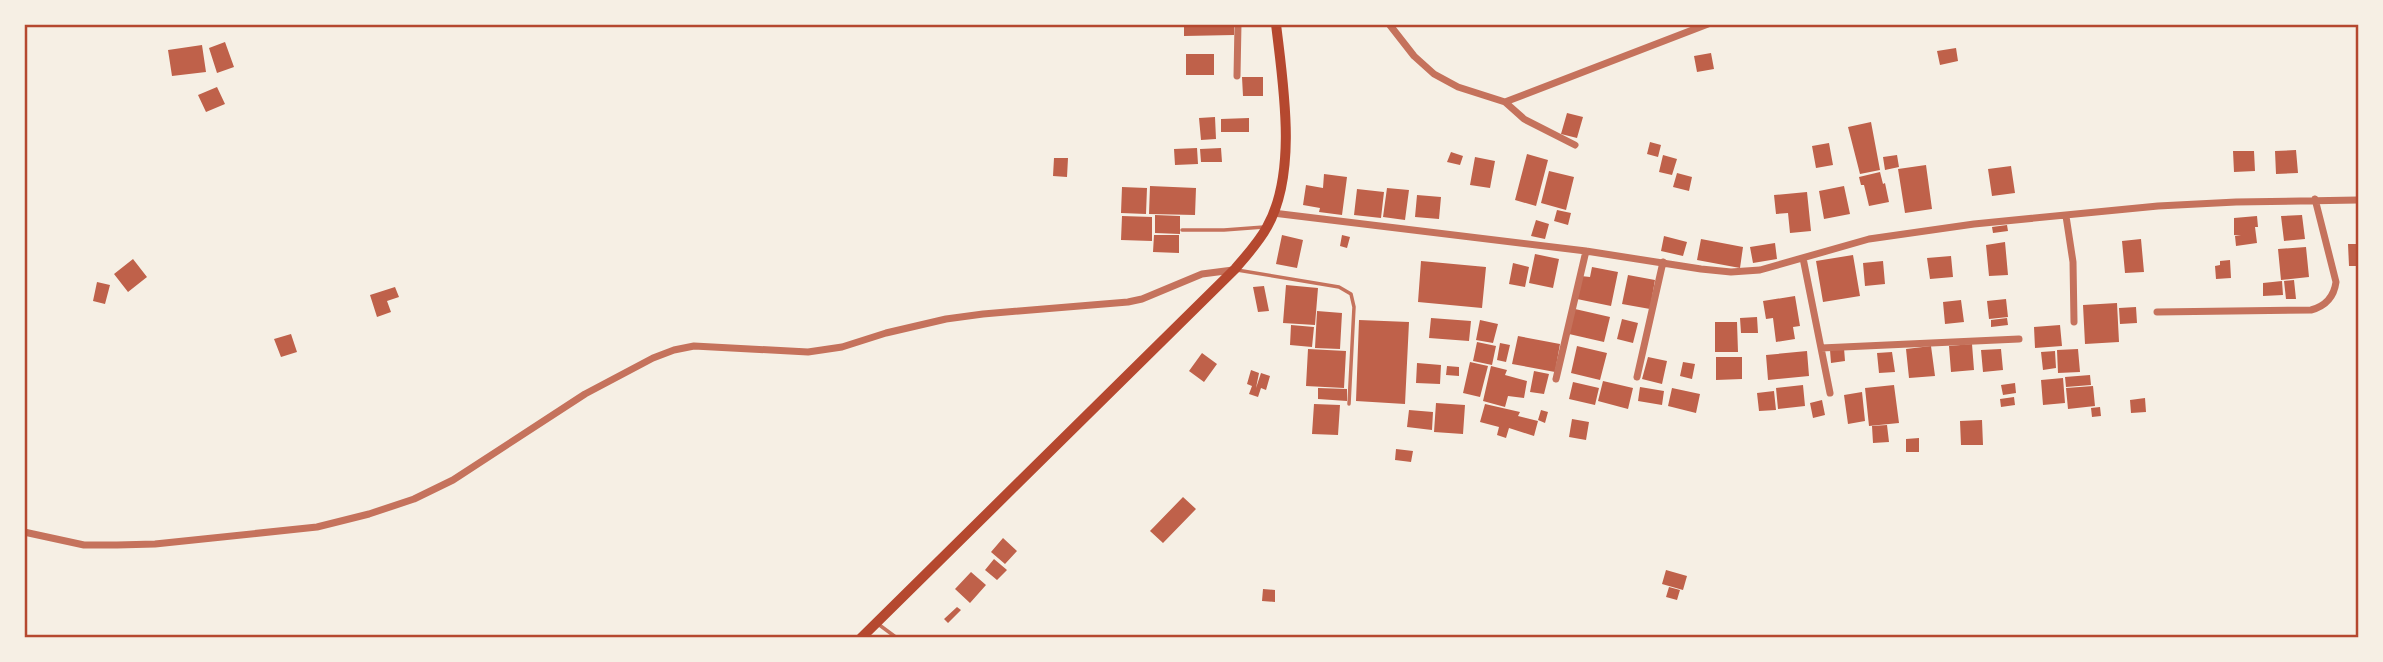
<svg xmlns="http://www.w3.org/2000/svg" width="2383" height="662" font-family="Signika,sans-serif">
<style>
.building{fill:#bf614a}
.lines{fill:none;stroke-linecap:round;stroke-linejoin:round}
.service{stroke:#c5725c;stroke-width:3.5}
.minor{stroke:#c5725c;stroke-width:7}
.secondary{stroke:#b5482f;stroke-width:10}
.neatline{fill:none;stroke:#b5482f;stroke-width:2.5}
</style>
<rect width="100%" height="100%" fill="#f6efe4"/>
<!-- building -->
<path class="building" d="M1184,24H1234V35L1184,36Z
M225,42L234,67L217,73L209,48Z
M202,45L206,72L172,76L168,50Z
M1956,48L1958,61L1940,65L1937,51Z
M1711,53L1714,69L1697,72L1694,56Z
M1186,54H1214V75H1186Z
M1242,77H1263V96H1243Z
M217,87L225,104L206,112L198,95Z
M1567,113L1583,117L1577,138L1561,134Z
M1215,117L1216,139L1201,140L1199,118Z
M1249,118V132H1221V119Z
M1871,122L1880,170L1860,174L1848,127Z
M1650,142L1661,145L1658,157L1647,154Z
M1829,143L1833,165L1816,168L1812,146Z
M1197,148L1198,164L1175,165L1174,149Z
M1221,148L1222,162H1201L1200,149Z
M2296,150L2298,173L2276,174L2275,151Z
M2233,151H2254L2255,171L2234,172Z
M1451,152L1463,156L1460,165L1447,162Z
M1527,154L1548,160L1536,206L1515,200Z
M1663,155L1677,159L1672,175L1659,172Z
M1897,155L1899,167L1885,170L1883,157Z
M1475,157L1495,161L1490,188L1470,185Z
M1054,158H1068L1067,177L1053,176Z
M1926,165L1932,209L1905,213L1898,169Z
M2011,166L2015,193L1992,196L1988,169Z
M1549,171L1574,177L1566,210L1541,203Z
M1880,172L1883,184L1885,183L1889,202L1869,206L1864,185H1861L1859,177Z
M1677,173L1692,177L1689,191L1673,187Z
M1324,174L1347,177L1342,215L1319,212L1320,208L1303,205L1306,185L1323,188Z
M1150,186L1196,188L1195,215L1149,214Z
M1844,186L1850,214L1824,219L1819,191Z
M1122,187L1147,188L1146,214L1121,213Z
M1387,188L1409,190L1405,220L1383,217Z
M1357,189L1384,192L1381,218L1354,215Z
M1807,192L1811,231L1790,233L1788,213L1776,214L1774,195Z
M1417,195L1441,197L1439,219L1415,217Z
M1557,210L1571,213L1568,225L1554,221Z
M1155,215L1180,216V234L1155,233Z
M2302,215L2305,239L2284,241L2281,216Z
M1122,216L1152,217V241L1121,240Z
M2257,216L2258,227H2255L2257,243L2236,246L2235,236H2241L2234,235V218Z
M1536,220L1549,224L1545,239L1531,236Z
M2007,225L2008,231L1993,233L1992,227Z
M1154,235H1179V253L1153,252Z
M1282,235L1303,240L1297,268L1276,264Z
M1342,235L1350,237L1347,248L1340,246Z
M1664,236L1687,242L1683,256L1661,251Z
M1701,239L1743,247L1740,268L1697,260Z
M2141,239L2144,272L2125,273L2122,241Z
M2005,242L2008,275L1989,276L1986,245Z
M1775,243L1777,259L1753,263L1750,247Z
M2348,244H2358V266H2349Z
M2306,247L2309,277L2281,280L2278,249Z
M1535,254L1559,259L1553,288L1529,283Z
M1853,255L1860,296L1823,302L1816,261Z
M1951,256L1953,277L1930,279L1927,258Z
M133,259L147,277L128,292L114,274Z
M2230,260L2231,278L2216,279L2215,266L2220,265V261Z
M1421,261L1486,267L1482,308L1418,302Z
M1883,261L1885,284L1865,286L1863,263Z
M1513,263L1529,267L1525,287L1509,284Z
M1592,267L1618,272L1611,306L1577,299L1581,276L1590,277Z
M1628,275L1655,280L1650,309L1622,304Z
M2294,280L2296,299H2286L2284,281Z
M2282,281L2283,295L2263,296V283Z
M97,282L110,285L105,304L93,301Z
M1286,285L1318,288L1315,325L1283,323Z
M1264,286L1269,311L1258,312L1253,287Z
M395,287L399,297L387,301L391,312L377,317L370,295Z
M1795,296L1800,326L1793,327L1795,339L1776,342L1773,318L1766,319L1763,301Z
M2006,299L2008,317L1989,319L1987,301Z
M1961,300L1964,322L1945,324L1943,302Z
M2117,303L2119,342L2085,344L2083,305Z
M2136,307L2137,323L2120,324L2119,308Z
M1575,309L1610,317L1604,342L1569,334Z
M1317,311L1342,313L1340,349L1315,348Z
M1757,317L1758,333H1741L1740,318Z
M1431,318L1471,321L1469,341L1429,338Z
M2007,318L2008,325L1991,327V320Z
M1622,319L1638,323L1633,343L1617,339Z
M1359,320L1409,322L1405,404L1356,401Z
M1480,320L1498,324L1493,343L1476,340Z
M1715,322H1737L1738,352H1715Z
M1291,325L1314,327L1312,347L1290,345Z
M2060,325L2062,346L2035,348L2034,327Z
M291,334L297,352L281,357L274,339Z
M1518,336L1560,344L1555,372L1512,364Z
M1477,342L1496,346L1492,365L1473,361Z
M1500,343L1510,345L1506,362L1497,360Z
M1972,344L1974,370L1951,372L1949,346Z
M1577,346L1607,353L1600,380L1571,373Z
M1931,346L1935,376L1909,378L1906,349Z
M1844,348L1845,361L1831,363L1830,350Z
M1308,349L1346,351L1344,388L1306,386Z
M2001,349L2003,370L1983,372L1981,350Z
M2078,349L2080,372L2058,373L2057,350Z
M1807,351L1809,376L1768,380L1766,355Z
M2055,351L2056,368L2043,370L2041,352Z
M1892,352L1895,372L1879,373L1877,353Z
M1202,353L1217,364L1204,382L1189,371Z
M1648,357L1667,361L1662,384L1642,379Z
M1716,357H1742V379L1716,380Z
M1470,362L1488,366L1480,397L1463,393Z
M1683,362L1695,364L1692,379L1680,376Z
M1417,363L1441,365L1440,384L1416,383Z
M1447,366L1459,367V376L1446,375Z
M1491,366L1507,370L1505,375L1527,381L1524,398L1508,396L1505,407L1483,401Z
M1251,370L1259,373L1256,388L1261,373L1270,376L1266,390L1261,388L1258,397L1249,394L1252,386L1247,384Z
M1534,371L1549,374L1544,394L1530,392Z
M2090,375L2091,385L2066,387L2065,377Z
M2063,378L2065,403L2043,405L2041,380Z
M1603,381L1633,388L1628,409L1598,401Z
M1573,382L1599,388L1595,405L1569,399Z
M2015,383L2016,393L2003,395L2001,385Z
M1803,385L1805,406L1778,409L1776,388Z
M1894,385L1899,423L1869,426L1865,388Z
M2093,386L2095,406L2068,409L2066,388Z
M1640,387L1664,391L1662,405L1638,401Z
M1318,388L1347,389V401L1318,399Z
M1672,388L1700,394L1696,413L1668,406Z
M1774,391L1776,410L1759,411L1757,393Z
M1862,392L1865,421L1848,424L1844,395Z
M2014,397L2015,405L2001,407L2000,399Z
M2145,398L2146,412L2131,413L2130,400Z
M1822,400L1825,415L1813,418L1810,403Z
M1436,403L1465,405L1463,434L1434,432Z
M1314,404L1340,405L1338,435L1312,434Z
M1485,404L1520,412L1518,416L1538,421L1534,436L1509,428L1506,438L1497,435L1499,427L1480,422Z
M2100,407L2101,416L2092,417L2091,408Z
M1409,410L1433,412L1432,430L1407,427Z
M1541,410L1548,412L1545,423L1538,420Z
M1572,419L1589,422L1586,440L1569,437Z
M1982,420L1983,445H1961L1960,421Z
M1887,425L1889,442L1873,443L1872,426Z
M1919,438V452H1906V439Z
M1396,449L1413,451L1411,462L1395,460Z
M1183,497L1196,509L1163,543L1150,531Z
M1003,538L1017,551L1005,564L991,552Z
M994,559L1007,570L997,580L985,570Z
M1666,570L1687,576L1683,590L1662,584Z
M971,572L986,585L970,603L955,589Z
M1669,587L1680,590L1677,600L1666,597Z
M1263,589L1275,590V602L1262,601Z
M957,607L961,610L948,623L944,619Z"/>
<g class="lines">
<!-- service -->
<path class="service" d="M1182,230H1224L1264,227
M1237,270L1339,287L1351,294L1354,307L1349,404
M878,624L897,638"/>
<!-- minor -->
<path class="minor" d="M1389,24L1414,56L1434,74L1458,87L1505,102L1524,119L1575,145
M1237,76L1238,24
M1505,102L1708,24
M1273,213L1586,251L1701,269L1731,272L1760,270L1869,239L1974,224L2158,206L2236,202L2358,200
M2066,216L2073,262L2074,322
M1803,258L1830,393
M2157,312L2311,310C2326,306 2334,297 2336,282L2315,199
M1821,348L2019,339
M1637,377L1663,262
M1556,379L1586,251
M24,532L84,545H117L155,544L317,527L369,514L414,499L453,480L585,394L653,358L674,350L694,346L808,352L842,347L886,333L946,319L983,314L1128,302L1142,299L1202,274L1233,270"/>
<!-- secondary -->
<path class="secondary" d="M861,638L1235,269C1246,256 1259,242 1267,227C1298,172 1283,84 1276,24"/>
</g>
<!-- border -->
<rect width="2383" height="662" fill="none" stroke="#f6efe4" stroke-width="52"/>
<rect x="26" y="26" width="2331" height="610" class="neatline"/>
</svg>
